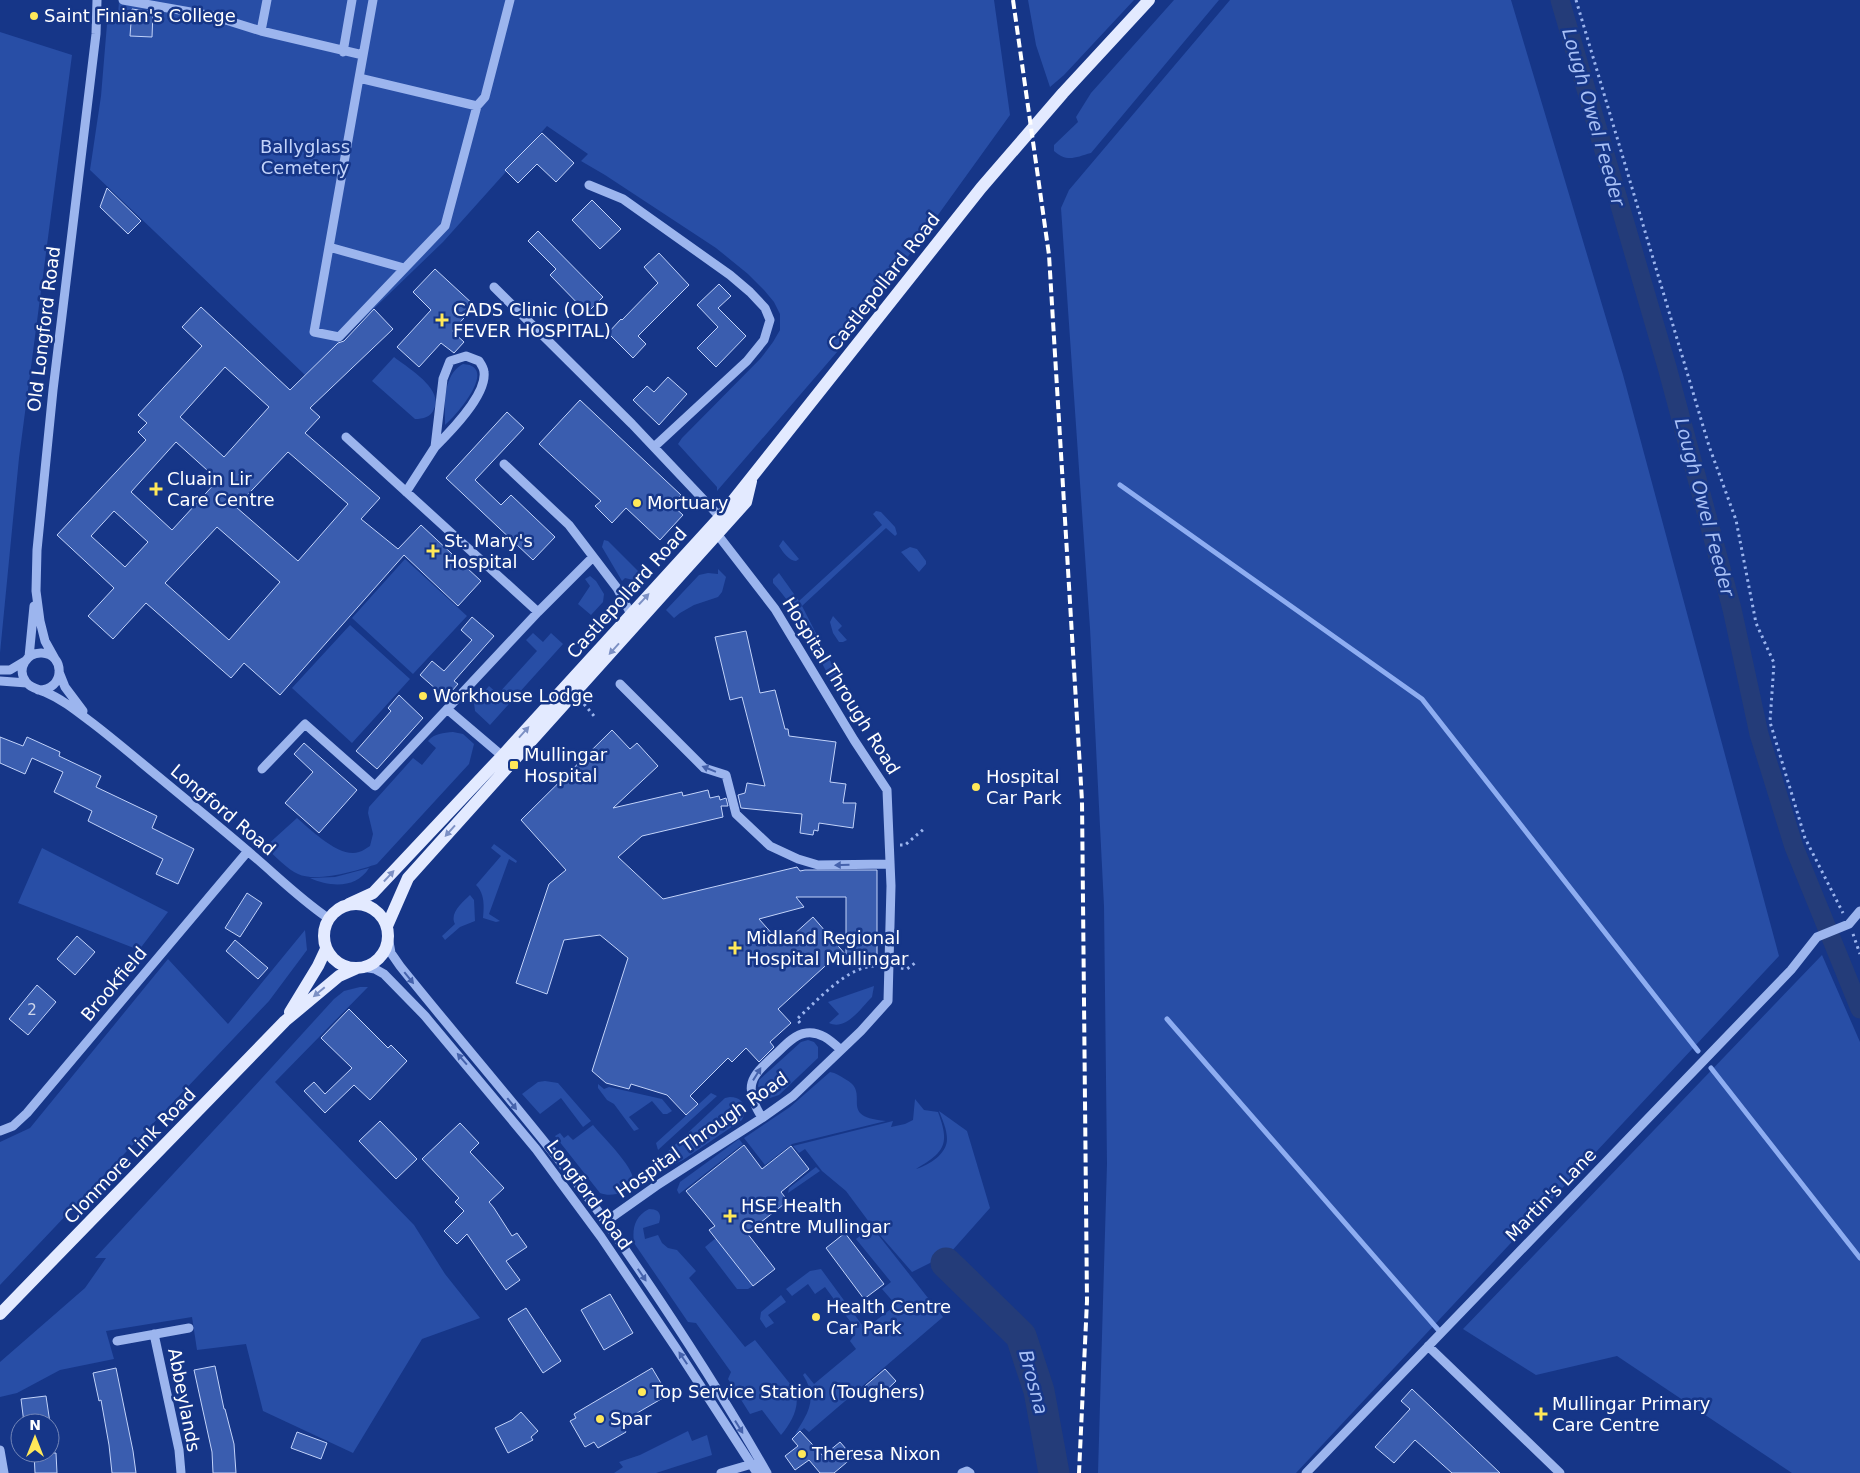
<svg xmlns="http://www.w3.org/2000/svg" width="1860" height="1473" font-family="'DejaVu Sans',sans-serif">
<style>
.green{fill:#284ea6}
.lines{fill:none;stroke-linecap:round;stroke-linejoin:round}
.stream{stroke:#8eadf1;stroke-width:5}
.canal{stroke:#243c79;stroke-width:19}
.river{stroke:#243c79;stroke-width:31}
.building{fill:#3a5daf;stroke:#c2d3fa;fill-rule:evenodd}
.path{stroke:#9cb5ee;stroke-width:3;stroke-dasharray:2.5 4;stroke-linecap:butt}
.minor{stroke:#9cb5ee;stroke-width:9}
.major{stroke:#e3eaff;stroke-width:12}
.rail{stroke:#fff;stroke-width:4;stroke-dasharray:9 4;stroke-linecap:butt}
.oneway{fill:#7c90c4}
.oneway2{fill:#4562ac}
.poi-dot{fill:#ffe859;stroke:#163688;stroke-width:2}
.labels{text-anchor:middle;stroke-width:5;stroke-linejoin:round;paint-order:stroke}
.number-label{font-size:15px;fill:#ced6eb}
.poi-label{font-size:18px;fill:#fff;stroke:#163688;text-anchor:start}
.park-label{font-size:18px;fill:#c2d3fa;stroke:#163688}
.street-label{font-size:18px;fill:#fff;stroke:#163688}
.water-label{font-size:19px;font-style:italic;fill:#a8c0f6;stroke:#163688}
</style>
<rect width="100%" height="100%" fill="#163688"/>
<!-- green -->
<path class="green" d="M119,0H994L1010,115L850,337L717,491V487L678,444L682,438L761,358L773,342L780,330V314L774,302L764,290L748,274L716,248L605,175L581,161L588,154L547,126L443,242L305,375L90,170L101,96L107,24L118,17Z
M1028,0H1134L1064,75L1050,87L1036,45Z
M1174,0H1219L1091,153C1076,157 1067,163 1054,151V145L1078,122L1076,117L1091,93Z
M1230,0H1511L1623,375L1779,956L1296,1473H1098L1107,1164L1104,906L1090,628L1061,208L1069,190Z
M0,32L72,55L19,458L0,653Z
M394,357C408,368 444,389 434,409C431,417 423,419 415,419L372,381Z
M463,364C500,366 455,417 445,425C445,406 442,375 463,364Z
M876,511L881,512L895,527L897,534L895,536L886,528L802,606L841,682L854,698L851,703C835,699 809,633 799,617C791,605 782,593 773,583V579L779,573L799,601L882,525L873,514Z
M604,540L608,541L642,575L639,579L633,580L625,578L622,581L602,547Z
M783,540L799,559L796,561C789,561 783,552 779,546Z
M910,547L917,549L926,561V564L919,572L901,552Z
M405,559L467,616L413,674L352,618Z
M718,569L726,577L722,592L718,597L694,605L680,613L674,618L666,610L699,575L708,573L718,574Z
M590,576L596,581L604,594L603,602L591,615L578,604L590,586L585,579Z
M833,616L842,626L838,630L847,640L843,642H839L833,633L830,622Z
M350,625L410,679L352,743L292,688Z
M533,633L543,642L551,633L563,644L490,725L475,711L474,703L489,686L498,694L537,651L526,640Z
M453,732L463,734L474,744L469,764L377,864C359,870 317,883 298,874C288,870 274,855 265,847L297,818C310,829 340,859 359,852C363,851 366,848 370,846L373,834L368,813L369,807L413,758L422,765L436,748L428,741C435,733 443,733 453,732Z
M494,844L517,861L516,863L509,859L489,914L500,921L496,922L483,918C484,906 485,894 476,885L501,856L491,848Z
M42,848L168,912L139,950L18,903Z
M369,868C356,889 330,887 310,878L335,877Z
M470,895L474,900L475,921L460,927L445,940L442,936L455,924C449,913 463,902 470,895Z
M305,930L307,950L269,1001L0,1285V1142L30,1128L168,959L228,1024Z
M1822,955L1860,1042V1473H1792L1617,1356L1536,1375L1463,1329Z
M874,986L872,997C861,1008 846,1031 829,1023L839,1014L828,1002Z
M360,987H368L275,1082L414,1225L445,1274L480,1318L422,1339L353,1453L263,1411L246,1344L197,1350L192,1317L106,1331L114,1359L60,1370L17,1393L0,1397V1362L85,1288L106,1258H95L240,1102L334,999L344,991Z
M808,1040L814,1042L818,1047V1058L779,1095L770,1098L762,1094L758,1086L759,1080L801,1042Z
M830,1072C836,1073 840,1076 845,1079C873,1093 835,1117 886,1121L792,1144L765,1165L744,1138L790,1107Z
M545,1081L558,1083L591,1121L583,1127L561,1098L540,1114L522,1094L538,1082Z
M598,1084L604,1089L609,1087L662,1099L672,1111L667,1114H663L652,1101L629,1117L639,1129L634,1131L614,1104L607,1100L598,1088Z
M711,1093L717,1096L658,1150L656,1143Z
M730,1097C740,1097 743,1102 746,1110L742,1120L683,1160L669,1167L662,1157L725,1098Z
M915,1099L924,1110L938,1112C950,1144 945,1152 916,1169C929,1165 947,1154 947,1139C947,1129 942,1119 939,1111L967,1131L990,1208L950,1253L912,1272L872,1226L846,1191L822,1171L805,1149L799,1153L793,1146L893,1121L891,1127L905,1124L913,1120Z
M593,1125C602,1136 634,1167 633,1180C632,1185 628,1189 623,1192C616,1195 607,1196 600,1193L555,1136L560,1133L564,1138L568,1135L573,1140Z
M739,1139L743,1144L679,1194L677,1190L680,1182Z
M816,1167L820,1171L788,1193L789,1188Z
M649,1209C659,1209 662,1214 659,1223L643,1228L645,1239L658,1235L662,1243L668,1248L677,1250L696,1271L689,1278L745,1347L755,1340L795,1390C801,1406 791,1423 781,1435L762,1410L750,1414L728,1379L731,1372L696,1323L688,1322L634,1243C632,1228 635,1216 649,1209Z
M872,1227L943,1317L809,1432L804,1428L795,1436C796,1431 801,1425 804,1419C813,1404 813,1390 803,1375L805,1373L814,1384L856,1349L850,1341L854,1335L855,1328L825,1287L815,1294L808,1284L792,1296L786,1289L810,1271L821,1269L865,1329L896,1305L882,1289L891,1282L856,1239Z
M716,1238L753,1286L748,1289H737L705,1247Z
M781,1295L786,1302L768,1315L774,1323L766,1328L760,1319L761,1312Z
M688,1431L692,1441L707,1435L712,1455L656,1473H614L623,1467L619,1462L640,1455Z"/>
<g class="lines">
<!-- stream -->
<path class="stream" d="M1120,485L1422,699L1698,1051
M1167,1019L1441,1333
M1711,1068L1860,1258"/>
<!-- canal -->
<path class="canal" d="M1560,0L1667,367L1732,609L1759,734L1794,847L1860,1009"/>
<!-- river -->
<path class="river" d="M946,1263L1021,1336L1039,1391L1054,1473"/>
</g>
<!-- building -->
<path class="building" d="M132,9L153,12L152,37L130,36Z
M542,133L574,163L556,182L537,164L518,183L505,170Z
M107,188L141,221L128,234L100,207Z
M592,200L621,229L600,249L572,220Z
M538,231L603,297L587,313L550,275L556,269L528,241Z
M659,253L689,285L638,336L646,344L633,358L608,333L621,319L622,320L658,283L644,267Z
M435,269L475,306L452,331L464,342L454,353L441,343L419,367L397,347L431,310L413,292Z
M719,284L731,296L718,308L746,336L716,367L697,348L718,327L697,305Z
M201,307L290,390L338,343L344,341L374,309L393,329L310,408L320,417L305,433L380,498L361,519L398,549L421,525L481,581L458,606L404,555L280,695L244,663L231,678L146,603L113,639L88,616L114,588L57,535L146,440L138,432L147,423L138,415L202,346L182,327ZM225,367L269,407L224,457L180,417ZM176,442L218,480L172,530L131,492ZM288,452L348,504L298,561L236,507ZM114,511L148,542L125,567L91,536ZM217,527L280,582L229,640L165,583Z
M668,377L687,394L659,425L633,400L647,386L654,392Z
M580,400L681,495L672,505L683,515L660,540L626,508L612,523L595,506L601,501L539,444Z
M507,412L524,428L475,480L501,505L511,495L555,537L533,560L446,478Z
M472,617L494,636L454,681L458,684L446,698L420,675L432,661L444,671L472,640L461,630Z
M746,631L760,693L775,690L785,729H788L789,736L836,742L830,782L846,784L843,803H856L853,828L819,823L818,831L814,830L813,835L800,833L802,814L741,808L738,795L745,793L747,783L765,786L742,697L730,700L715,637Z
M399,695L423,718L377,769L356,751L391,711L388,708Z
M612,730L630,749L637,743L658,766L613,808L682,792L683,796L708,790L710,798L719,796L720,800L726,798L728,806H721L723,817L642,836L618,857L663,899L797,867L800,871L805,870H877V958L835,957L778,1009L791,1023L770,1042L774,1047L759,1062L746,1048L732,1062L728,1058L690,1096L698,1104L686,1115L667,1095L631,1084L629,1089L606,1083L592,1071L628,958L600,935L564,940L547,994L516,983L549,884L566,870L521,820ZM796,897H846V955L813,917L782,945L759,919L804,907Z
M0,737L23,746L27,737L60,752L59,756L101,776L96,787L157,816L152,828L194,849L178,884L156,874L163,859L88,821L92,811L54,792L63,772L32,758L25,774L0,763Z
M304,743L357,790L319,833L285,803L313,772L294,754Z
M247,893L262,903L240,937L225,928Z
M77,936L95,952L75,975L57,959Z
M235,940L268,968L258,979L226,951Z
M37,985L56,1002L28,1035L9,1019Z
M349,1009L388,1048L391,1045L407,1061L370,1100L354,1085L325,1113L304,1091L314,1082L325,1094L352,1068L321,1038Z
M380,1121L417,1159L396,1179L359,1141Z
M460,1123L479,1143L470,1152L504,1188L489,1202L494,1208L512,1236L517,1233L527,1247L506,1261L520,1280L506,1290L467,1234L457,1244L444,1231L464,1211L455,1202L459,1198L422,1159Z
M744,1145L762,1169L791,1146L809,1169L781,1192L788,1201L747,1233L775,1269L753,1286L709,1230L715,1226L686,1191Z
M845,1233L884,1284L864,1299L826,1248Z
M610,1294L633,1333L604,1350L581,1310Z
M526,1308L561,1361L543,1373L508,1319Z
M215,1366L224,1409H225L234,1444L236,1473H213L212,1452L194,1370Z
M116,1368L133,1451L136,1473H112L109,1445L101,1400L99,1401L93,1373Z
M652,1368L668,1395L620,1423L626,1432L598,1448L594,1442L585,1447L570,1421L576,1418L574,1414Z
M885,1369L896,1381L877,1399L865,1386Z
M1412,1389L1500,1473H1452L1415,1440L1394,1463L1375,1447L1410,1409L1401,1401Z
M46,1396L50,1423H24L21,1399Z
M521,1412L538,1431L531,1437L533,1440L508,1453L495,1428L512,1420Z
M800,1431L823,1456L840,1442L853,1457L834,1473H820L809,1460L795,1470L785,1456L798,1446L792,1439Z
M297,1432L327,1443L321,1459L291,1448Z
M34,1453H56L57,1473H35Z"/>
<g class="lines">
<!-- path -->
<path class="path" d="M1576,0L1709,446L1736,520L1756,623L1774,663L1770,722L1805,838L1843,913
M584,704L594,716
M900,845H905L925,828
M1853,934L1860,954
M901,968L907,969L915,963
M800,1023L797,1019C818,1000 848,965 877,966"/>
<!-- minor -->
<path class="minor" d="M123,0L213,16L261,31L363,55
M373,0L359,78L477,106L485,97L510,0
M261,31L267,0
M343,52L352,0
M359,78L314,332L339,337L445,226L477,106
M589,185L623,199L730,275L750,292L765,308L770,320L764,340L747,361L654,447
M329,247L404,268
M494,287L632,424L720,517
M346,437L538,612
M504,464L569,525L617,588L633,618
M406,492L435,447L443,379L450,361L466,356L479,361C481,364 484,369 484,372C487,395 450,432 435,447
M29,657L34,606
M55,659L45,641L40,621L36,591L37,550L53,390L96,34L97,0
M0,670H10L25,661
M59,672L65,687L83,711
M0,681L27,683
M620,684L704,768L726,775L736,814L770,846L798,859L818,865L890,864
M38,690C65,691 66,654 42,653C27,652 16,669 26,682C30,688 38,689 45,692C64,700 79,713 95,725C117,742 138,760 160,778C190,803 220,827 250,853C276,875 300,899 328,918
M447,709L507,760
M262,769L305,724L375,786L538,612L593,557
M388,936L391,953L400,966C468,1051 542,1134 606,1222C663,1303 718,1387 767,1473
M362,967L375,969L384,974L425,1016L536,1149L601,1237L676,1348L757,1473
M762,1118C740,1082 754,1075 780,1050C786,1044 796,1034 806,1033C820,1031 830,1040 840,1049
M0,1131L13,1126L27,1113L248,851
M605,1222L656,1186L762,1118L793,1096L861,1031L888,1001L891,886L887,790L854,740L775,609L721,539L713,531
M154,1334L179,1450L181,1473
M117,1341L189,1328
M1428,1346L1560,1473
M0,1450L4,1473
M721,1473L752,1464
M962,1473L967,1471L970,1473
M1306,1473L1791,970L1817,937L1849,924L1860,911"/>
<!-- major -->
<path class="major" d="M324 936a32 32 0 1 1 64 0a32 32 0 1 1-64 0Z
M349,904L373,893L502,756L720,517L981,188L1063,93L1149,0
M387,926L408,878L746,502L751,481
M290,1012L318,966L326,949
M0,1314L285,1021L339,976L357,968"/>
<!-- rail -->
<path class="rail" d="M1013,0L1049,255L1082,801L1087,1301L1079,1473"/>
</g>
<!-- one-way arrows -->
<defs><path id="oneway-solid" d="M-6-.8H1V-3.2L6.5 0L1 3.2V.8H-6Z" transform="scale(1.25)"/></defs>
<g class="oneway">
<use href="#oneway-solid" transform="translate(644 599) rotate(-47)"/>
<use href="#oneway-solid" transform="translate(614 649) rotate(132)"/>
<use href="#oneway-solid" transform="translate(524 732) rotate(-48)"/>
<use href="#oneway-solid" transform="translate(450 831) rotate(132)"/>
<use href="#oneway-solid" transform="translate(389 876) rotate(-47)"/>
<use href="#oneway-solid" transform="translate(319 992) rotate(140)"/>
</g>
<g class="oneway2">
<use href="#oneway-solid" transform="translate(709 769) rotate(-158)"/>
<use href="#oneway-solid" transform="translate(842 865) rotate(179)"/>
<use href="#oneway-solid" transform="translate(409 978) rotate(51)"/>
<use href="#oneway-solid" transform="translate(462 1059) rotate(-131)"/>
<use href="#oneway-solid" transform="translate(757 1074) rotate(-58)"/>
<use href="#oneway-solid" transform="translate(512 1104) rotate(51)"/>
<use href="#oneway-solid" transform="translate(642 1275) rotate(56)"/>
<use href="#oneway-solid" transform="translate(683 1358) rotate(-124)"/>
<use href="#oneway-solid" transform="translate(739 1427) rotate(58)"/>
</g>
<!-- markers -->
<g class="poi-dot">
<circle cx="34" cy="16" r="5"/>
<path d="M439.5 312.5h5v5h5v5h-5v5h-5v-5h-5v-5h5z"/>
<path d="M153.5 481.5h5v5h5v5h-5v5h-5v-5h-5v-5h5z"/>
<circle cx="637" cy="503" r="5"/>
<path d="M430.5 543.5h5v5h5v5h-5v5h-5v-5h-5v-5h5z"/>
<circle cx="423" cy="696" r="5"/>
<rect x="509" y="760" width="10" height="10" rx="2.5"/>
<circle cx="976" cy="787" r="5"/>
<path d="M732.5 940.5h5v5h5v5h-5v5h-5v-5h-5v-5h5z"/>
<path d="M727.5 1208.5h5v5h5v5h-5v5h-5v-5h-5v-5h5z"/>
<circle cx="816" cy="1317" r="5"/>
<circle cx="642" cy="1392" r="5"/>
<path d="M1538.5 1406.5h5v5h5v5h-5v5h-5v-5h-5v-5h5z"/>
<circle cx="600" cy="1419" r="5"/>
<circle cx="802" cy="1454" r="5"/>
</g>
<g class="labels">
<!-- number labels -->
<g class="number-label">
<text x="32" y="1015">2</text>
</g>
<!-- poi labels -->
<g class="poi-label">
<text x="44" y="22">Saint Finian's College</text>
<text x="453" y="316">CADS Clinic (OLD<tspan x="453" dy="21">FEVER HOSPITAL)</tspan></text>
<text x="167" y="485">Cluain Lir<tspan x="167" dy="21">Care Centre</tspan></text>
<text x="647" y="509">Mortuary</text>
<text x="444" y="547">St. Mary's<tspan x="444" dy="21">Hospital</tspan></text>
<text x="433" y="702">Workhouse Lodge</text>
<text x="524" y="761">Mullingar<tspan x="524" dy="21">Hospital</tspan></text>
<text x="986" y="783">Hospital<tspan x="986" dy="21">Car Park</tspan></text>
<text x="746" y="944">Midland Regional<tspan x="746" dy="21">Hospital Mullingar</tspan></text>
<text x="741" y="1212">HSE Health<tspan x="741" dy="21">Centre Mullingar</tspan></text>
<text x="826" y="1313">Health Centre<tspan x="826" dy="21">Car Park</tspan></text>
<text x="652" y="1398">Top Service Station (Toughers)</text>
<text x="1552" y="1410">Mullingar Primary<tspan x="1552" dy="21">Care Centre</tspan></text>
<text x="610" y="1425">Spar</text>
<text x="812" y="1460">Theresa Nixon</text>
</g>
<!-- park labels -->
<g class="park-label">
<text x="305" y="153">Ballyglass<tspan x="305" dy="21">Cemetery</tspan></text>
</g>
<!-- street labels -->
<g class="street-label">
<text transform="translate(884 282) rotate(-52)" y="6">Castlepollard Road</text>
<text transform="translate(44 329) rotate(-83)" y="6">Old Longford Road</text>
<text transform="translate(627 593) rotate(-48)" y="6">Castlepollard Road</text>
<text transform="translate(841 686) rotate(58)" y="6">Hospital Through Road</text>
<text transform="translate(223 810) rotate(40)" y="6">Longford Road</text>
<text transform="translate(114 984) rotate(-50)" y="6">Brookfield</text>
<text transform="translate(702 1135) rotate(-35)" y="6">Hospital Through Road</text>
<text transform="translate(130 1156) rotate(-46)" y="6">Clonmore Link Road</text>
<text transform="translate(589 1195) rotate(54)" y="6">Longford Road</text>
<text transform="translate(1551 1195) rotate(-46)" y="6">Martin's Lane</text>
<text transform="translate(184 1400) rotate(79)" y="6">Abbeylands</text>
</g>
<!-- water labels -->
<g class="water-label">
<text transform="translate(1594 117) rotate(74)" y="7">Lough Owel Feeder</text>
<text transform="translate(1705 507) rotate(75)" y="7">Lough Owel Feeder</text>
<text transform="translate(1034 1382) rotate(75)" y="7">Brosna</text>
</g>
</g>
<!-- north arrow -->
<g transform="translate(35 1438)"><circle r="24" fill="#163688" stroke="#7386b8"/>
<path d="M0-4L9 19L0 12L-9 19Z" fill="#ffe859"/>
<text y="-8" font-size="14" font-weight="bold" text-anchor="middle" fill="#ffffff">N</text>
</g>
</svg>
